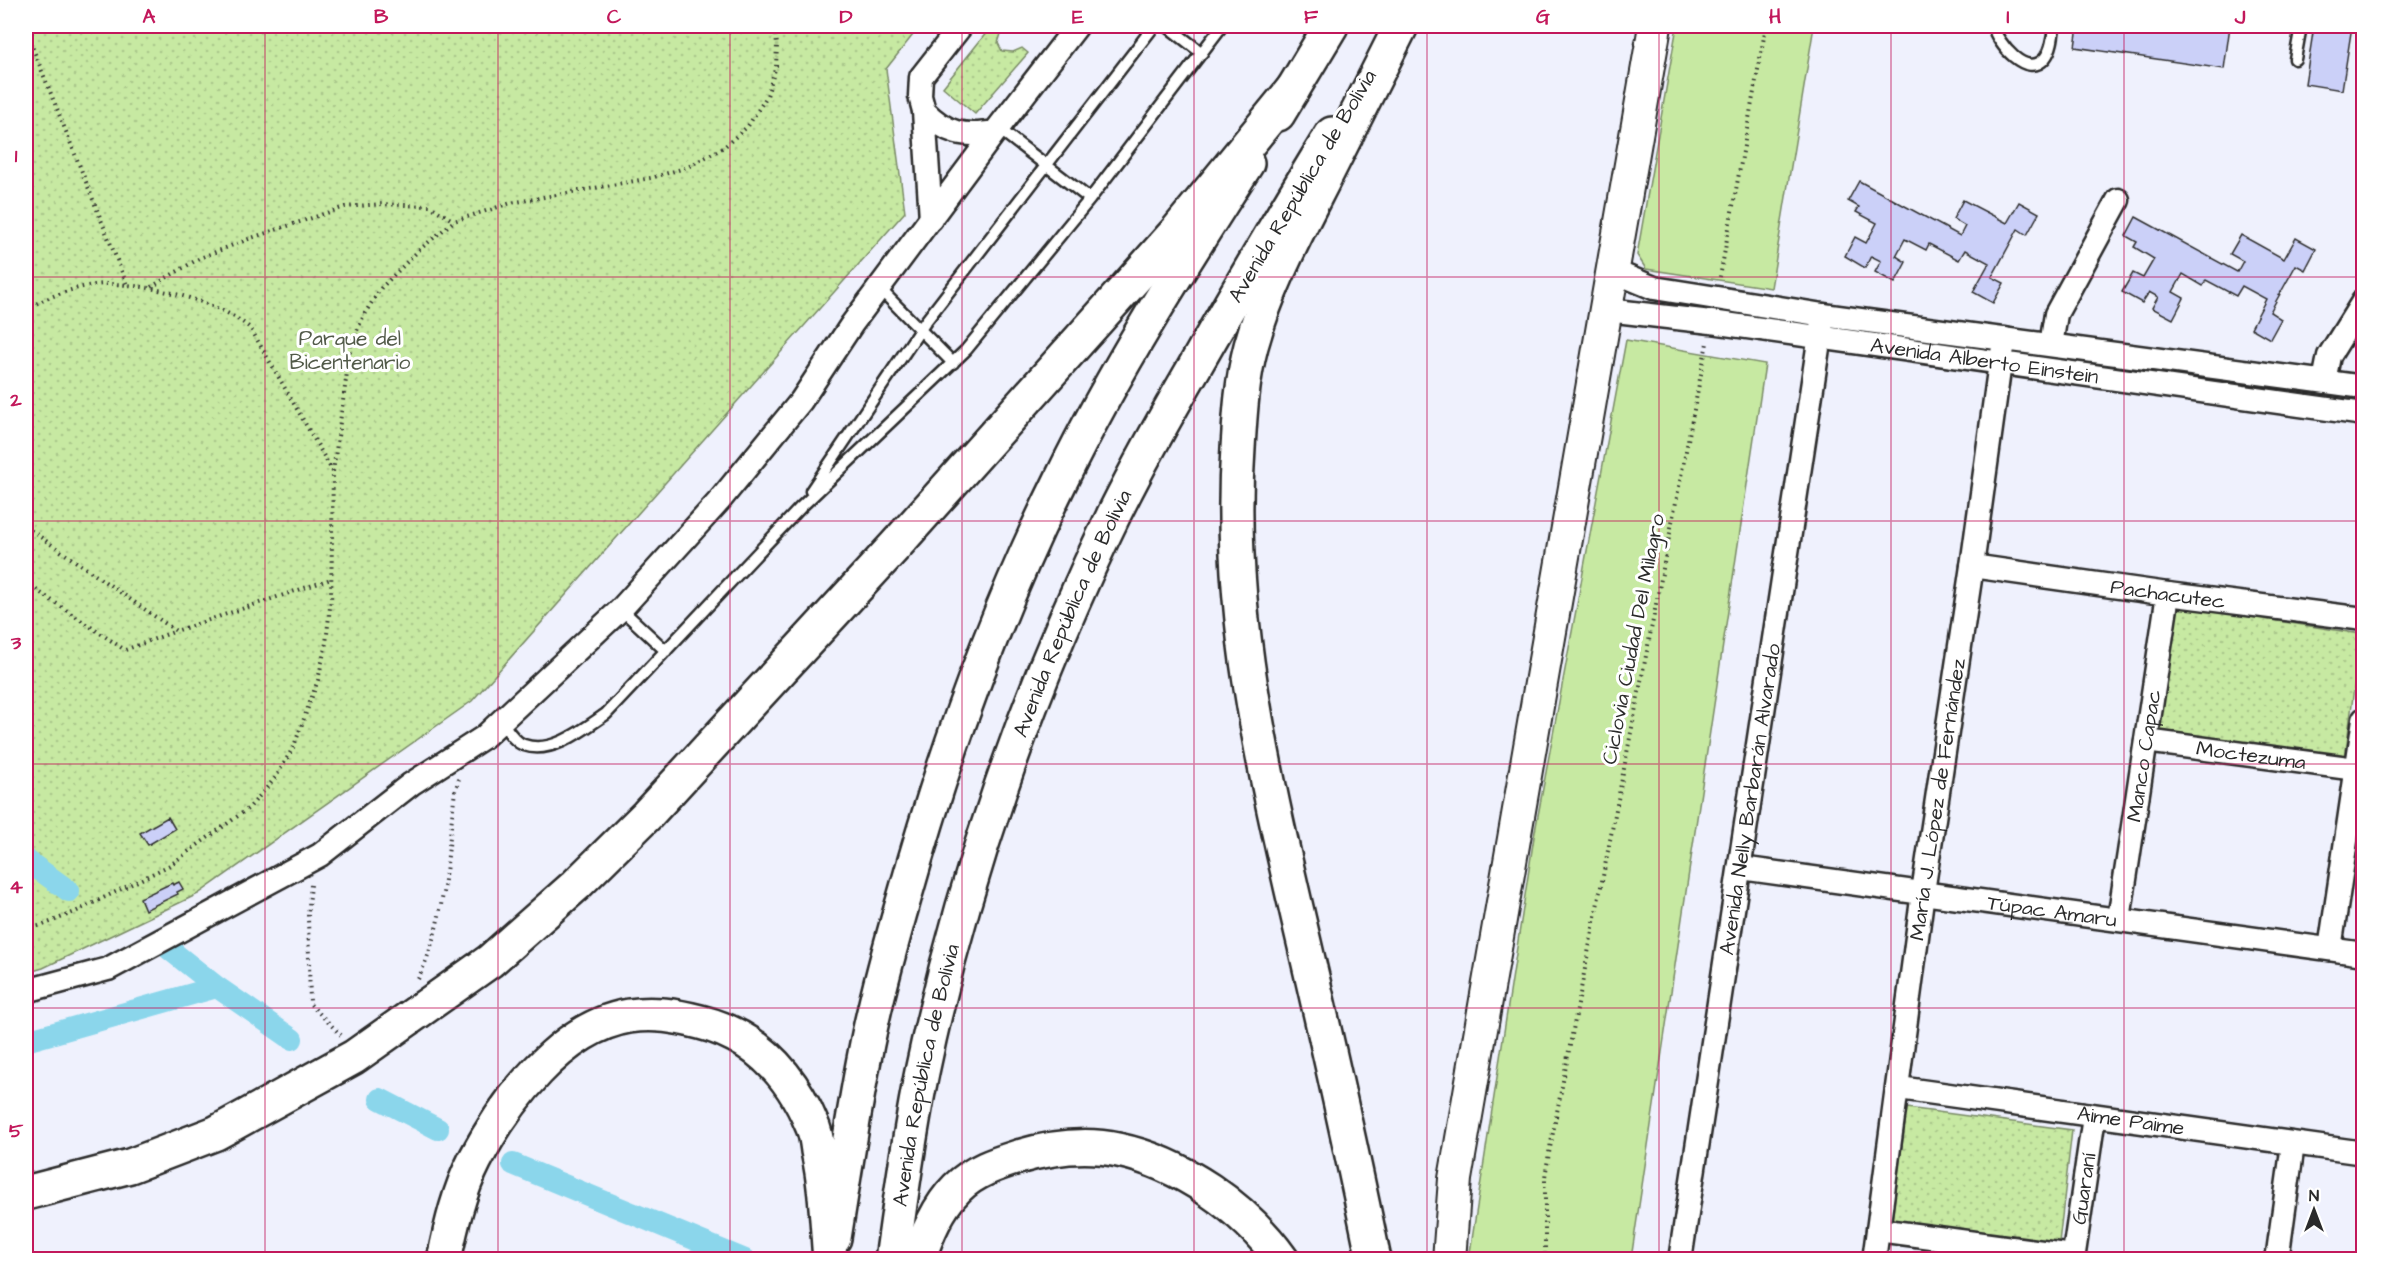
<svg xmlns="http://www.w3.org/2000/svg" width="2389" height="1285" font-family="'Architects Daughter',sans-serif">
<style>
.green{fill:#c7e9a2;stroke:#798a66;stroke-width:1.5}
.park{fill:url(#park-dots);stroke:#798a66;stroke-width:1.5}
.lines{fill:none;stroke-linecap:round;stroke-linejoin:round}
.canal{stroke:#8bd6eb;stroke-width:22}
.building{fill:#cbd0f8;stroke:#2b2b2b;stroke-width:1.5}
.lane-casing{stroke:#2b2b2b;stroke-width:15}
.street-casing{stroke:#2b2b2b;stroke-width:27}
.secondary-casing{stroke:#2b2b2b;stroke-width:36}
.primary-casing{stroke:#2b2b2b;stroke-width:38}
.highway-casing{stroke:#2b2b2b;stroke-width:38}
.path{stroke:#2b2b2b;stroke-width:4;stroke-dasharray:1.5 4.5;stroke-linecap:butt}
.lane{stroke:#fff;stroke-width:10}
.street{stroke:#fff;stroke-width:22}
.secondary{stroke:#fff;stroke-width:32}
.primary{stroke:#fff;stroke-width:33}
.highway{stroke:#fff;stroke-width:33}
.grid{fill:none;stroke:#c2185b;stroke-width:1.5;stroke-opacity:0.55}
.labels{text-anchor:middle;stroke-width:6;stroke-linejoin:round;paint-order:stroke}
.street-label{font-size:21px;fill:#2b2b2b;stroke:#fff}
.park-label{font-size:21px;fill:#525a49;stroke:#fff}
.neatline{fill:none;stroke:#c2185b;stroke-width:2}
.grid-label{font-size:20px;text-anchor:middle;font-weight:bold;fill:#c2185b}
</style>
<defs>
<pattern id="park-dots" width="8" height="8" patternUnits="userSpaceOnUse" patternTransform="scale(1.5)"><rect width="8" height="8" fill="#c7e9a2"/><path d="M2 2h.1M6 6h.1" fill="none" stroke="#abc88c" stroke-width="1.8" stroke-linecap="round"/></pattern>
</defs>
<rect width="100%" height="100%" fill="#eff1fd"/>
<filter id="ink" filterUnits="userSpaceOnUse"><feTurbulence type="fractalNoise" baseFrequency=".0167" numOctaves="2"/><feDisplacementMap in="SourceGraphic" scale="12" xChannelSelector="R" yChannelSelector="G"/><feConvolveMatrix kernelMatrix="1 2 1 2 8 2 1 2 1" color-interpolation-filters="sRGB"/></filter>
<g filter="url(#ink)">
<!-- green -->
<path class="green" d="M1677,26H1814L1771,288L1646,269L1637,255Z
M1626,340L1765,364L1631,1259H1469L1534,837Z"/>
<!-- park -->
<path class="park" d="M26,26H920L886,69L905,212L472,701L198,894L43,968L26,973Z
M991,27L1001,34L998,43L1002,51L1013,52L1022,48L1028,53L975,114L943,87Z
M2167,604L2361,634L2345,758L2153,730Z
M1907,1108L2072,1130L2058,1251L1891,1228Z"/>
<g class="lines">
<!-- canal -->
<path class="canal" d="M26,860L69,891
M169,949L217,987L292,1039
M26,1041L217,987
M380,1099L438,1129
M513,1164L745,1260"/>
</g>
<!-- building -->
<path class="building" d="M2078,26H2230L2224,69L2075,47Z
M2314,26H2352L2342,90L2305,84Z
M1859,181L1960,236L1965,226L1953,219L1963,200L2007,223L2019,202L2039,213L2027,235L2018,229L1992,277L2004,283L1993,303L1973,292L1989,263L1965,250L1959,260L1929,244L1926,250L1905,239L1896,256L1906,262L1895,283L1875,272L1881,261L1871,256L1865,268L1845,256L1855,237L1866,243L1877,223L1856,212L1859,207L1848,201Z
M2136,217L2237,272L2243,261L2230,254L2241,235L2284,259L2296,238L2316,249L2305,270L2296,265L2270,312L2281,319L2270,339L2251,328L2266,299L2242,286L2236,296L2206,280L2203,286L2183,274L2173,292L2184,298L2173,319L2152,308L2158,297L2149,292L2142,303L2122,292L2133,273L2143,278L2154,259L2134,247L2137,242L2126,236Z
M168,817L175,829L148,845L140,833Z
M179,882L183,889L177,892L178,894L145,910L140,898L172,883L173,885Z"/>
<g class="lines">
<!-- lane casing -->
<g class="lane-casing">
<path id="lane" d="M1167,26L1202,53
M1993,26C1997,43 2027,80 2045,58C2052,49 2053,36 2054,26
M2295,59L2301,26
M998,128L1090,199
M879,288L953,363
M811,491L926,321L1154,26
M621,609L666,651
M501,721C507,729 514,742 524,745C552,755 584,729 606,714L801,507L966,350L1090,199L1222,26"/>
</g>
<!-- street casing -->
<g class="street-casing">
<g id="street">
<path d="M924,111C947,134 963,137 995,132L1077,26"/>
<path d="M931,219L924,111L920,96L921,77L961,26"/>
<path d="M1613,271L1654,288L1823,315L2364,387"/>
<path id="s1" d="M1607,310L1711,322L2364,414"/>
<path d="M2051,345L2056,314L2118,200"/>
<path d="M2324,381L2329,356L2364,300"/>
<path id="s2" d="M1972,566L2168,594L2364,619"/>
<path id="s3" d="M2146,741L2356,769"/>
<path id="s4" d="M1741,868L2364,954"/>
<path id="s5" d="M2119,919L2168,594"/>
<path d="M2330,949L2364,719"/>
<path d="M26,991L108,969L320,855L411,784L484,737L621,609L720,500L801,401L852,324L995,132"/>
<path id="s6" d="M1899,1088L2364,1153"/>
<path d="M1878,1230L2073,1256"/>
<path id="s7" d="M1680,1260L1823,315"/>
<path id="s8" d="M1874,1260L1923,892L1972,566L2000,363L2005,339"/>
<path id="s9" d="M2073,1260L2094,1117"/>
<path d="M2277,1260L2293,1144"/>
</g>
</g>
<!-- secondary casing -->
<g class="secondary-casing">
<path id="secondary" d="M1449,1260L1455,1179L1655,26"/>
</g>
<!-- primary casing -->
<g class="primary-casing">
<g id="primary">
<path d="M1278,114L1331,26"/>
<path d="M834,1238C844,1177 853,1115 865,1054C875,1001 890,947 905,895C945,752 995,613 1061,480C1115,369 1181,266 1247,163"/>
<path id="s10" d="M892,1260C901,1197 909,1134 922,1072C962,880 1029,688 1115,512C1140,462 1167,414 1195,366C1239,288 1285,211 1332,134"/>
</g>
</g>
<!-- highway casing -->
<g class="highway-casing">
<path id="highway" d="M26,1193L130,1166L216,1133L354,1057L490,961L576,885L647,815L895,546L1177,231L1293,89
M444,1260C451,1226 459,1191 475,1160C505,1103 561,1027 629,1016C654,1012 676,1016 700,1022C756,1036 791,1074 812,1125C816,1133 817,1143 818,1151C826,1187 827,1223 830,1260
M918,1260C927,1234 938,1207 957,1188C974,1171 996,1164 1018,1157C1049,1148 1086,1143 1118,1150C1181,1163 1244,1207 1282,1260
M1374,1260C1352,1152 1328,1045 1303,938C1266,778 1226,614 1238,448C1240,414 1242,380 1251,346C1267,288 1296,234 1323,181C1349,129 1375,77 1401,26"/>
</g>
<!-- path -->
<path class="path" d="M26,31L127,285
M1720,277L1766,26
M151,287L200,258L251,238L345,207L382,204L430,206L454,221
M26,309C50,296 80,284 109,284C149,284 222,302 251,329L333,472
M26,527L176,631L331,579
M26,583L125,650L176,631
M311,885L308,916L310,1004L341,1035
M26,929L43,925L75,912L170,865L249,808L276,777L294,746L318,680L326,643L331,598L333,472L351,344L365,313L381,288L418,251L454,221L511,203L651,178L688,167L724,147L748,126L767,96L776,66L777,45L775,26
M418,979C446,922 447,853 455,791L459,779
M1545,1260V1177L1549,1153L1707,343"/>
<!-- lane -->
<use href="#lane" class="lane"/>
<!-- street -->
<use href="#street" class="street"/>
<!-- secondary -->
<use href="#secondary" class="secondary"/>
<!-- primary -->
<use href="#primary" class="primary"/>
<!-- highway -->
<use href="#highway" class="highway"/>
</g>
</g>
<!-- grid -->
<path class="grid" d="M265,26V1260M498,26V1260M730,26V1260M962,26V1260M1194,26V1260M1427,26V1260M1659,26V1260M1891,26V1260M2124,26V1260M26,277H2364M26,521H2364M26,764H2364M26,1008H2364"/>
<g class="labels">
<!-- street labels -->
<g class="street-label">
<text transform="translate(1302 186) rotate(-59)" y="7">Avenida República de Bolivia</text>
<text dy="7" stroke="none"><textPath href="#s1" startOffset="381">Avenida Alberto Einstein</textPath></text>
<text dy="7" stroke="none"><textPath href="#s2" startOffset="198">Pachacutec</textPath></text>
<text dy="7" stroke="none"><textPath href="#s10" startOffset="674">Avenida República de Bolivia</textPath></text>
<text transform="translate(1633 639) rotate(-79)" y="7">Ciclovia Ciudad Del Milagro</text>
<text dy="7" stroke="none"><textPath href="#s3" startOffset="106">Moctezuma</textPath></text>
<text dy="7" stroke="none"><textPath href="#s5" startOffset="165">Manco Capac</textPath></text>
<text dy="7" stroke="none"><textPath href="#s7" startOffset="466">Avenida Nelly Barbarán Alvarado</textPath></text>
<text dy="7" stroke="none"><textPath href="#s8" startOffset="465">María J. López de Fernández</textPath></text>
<text dy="7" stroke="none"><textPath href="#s4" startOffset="314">Túpac Amaru</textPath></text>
<text dy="7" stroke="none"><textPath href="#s10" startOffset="188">Avenida República de Bolivia</textPath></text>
<text dy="7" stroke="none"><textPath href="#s6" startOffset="234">Aime Paime</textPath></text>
<text dy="7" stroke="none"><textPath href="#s9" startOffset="72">Guaraní</textPath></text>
</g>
<!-- park labels -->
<g class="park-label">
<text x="350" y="345">Parque del<tspan x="350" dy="24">Bicentenario</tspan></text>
</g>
</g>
<!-- margin -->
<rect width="2389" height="1285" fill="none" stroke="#fff" stroke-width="66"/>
<!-- north arrow -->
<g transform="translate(2314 1210)" stroke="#ffffff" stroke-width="4.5" paint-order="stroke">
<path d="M0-4.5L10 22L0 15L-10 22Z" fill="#2b2b2b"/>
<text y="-9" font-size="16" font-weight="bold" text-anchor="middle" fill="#2b2b2b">N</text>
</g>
<rect x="33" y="33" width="2323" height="1219" class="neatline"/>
<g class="grid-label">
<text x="149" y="23">A</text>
<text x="381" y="23">B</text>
<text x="614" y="23">C</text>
<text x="846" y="23">D</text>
<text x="1078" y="23">E</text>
<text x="1311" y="23">F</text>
<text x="1543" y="23">G</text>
<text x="1775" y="23">H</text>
<text x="2008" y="23">I</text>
<text x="2240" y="23">J</text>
<text x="16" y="162">1</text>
<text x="16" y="406">2</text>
<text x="16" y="649">3</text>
<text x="16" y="893">4</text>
<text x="16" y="1137">5</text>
</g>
</svg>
